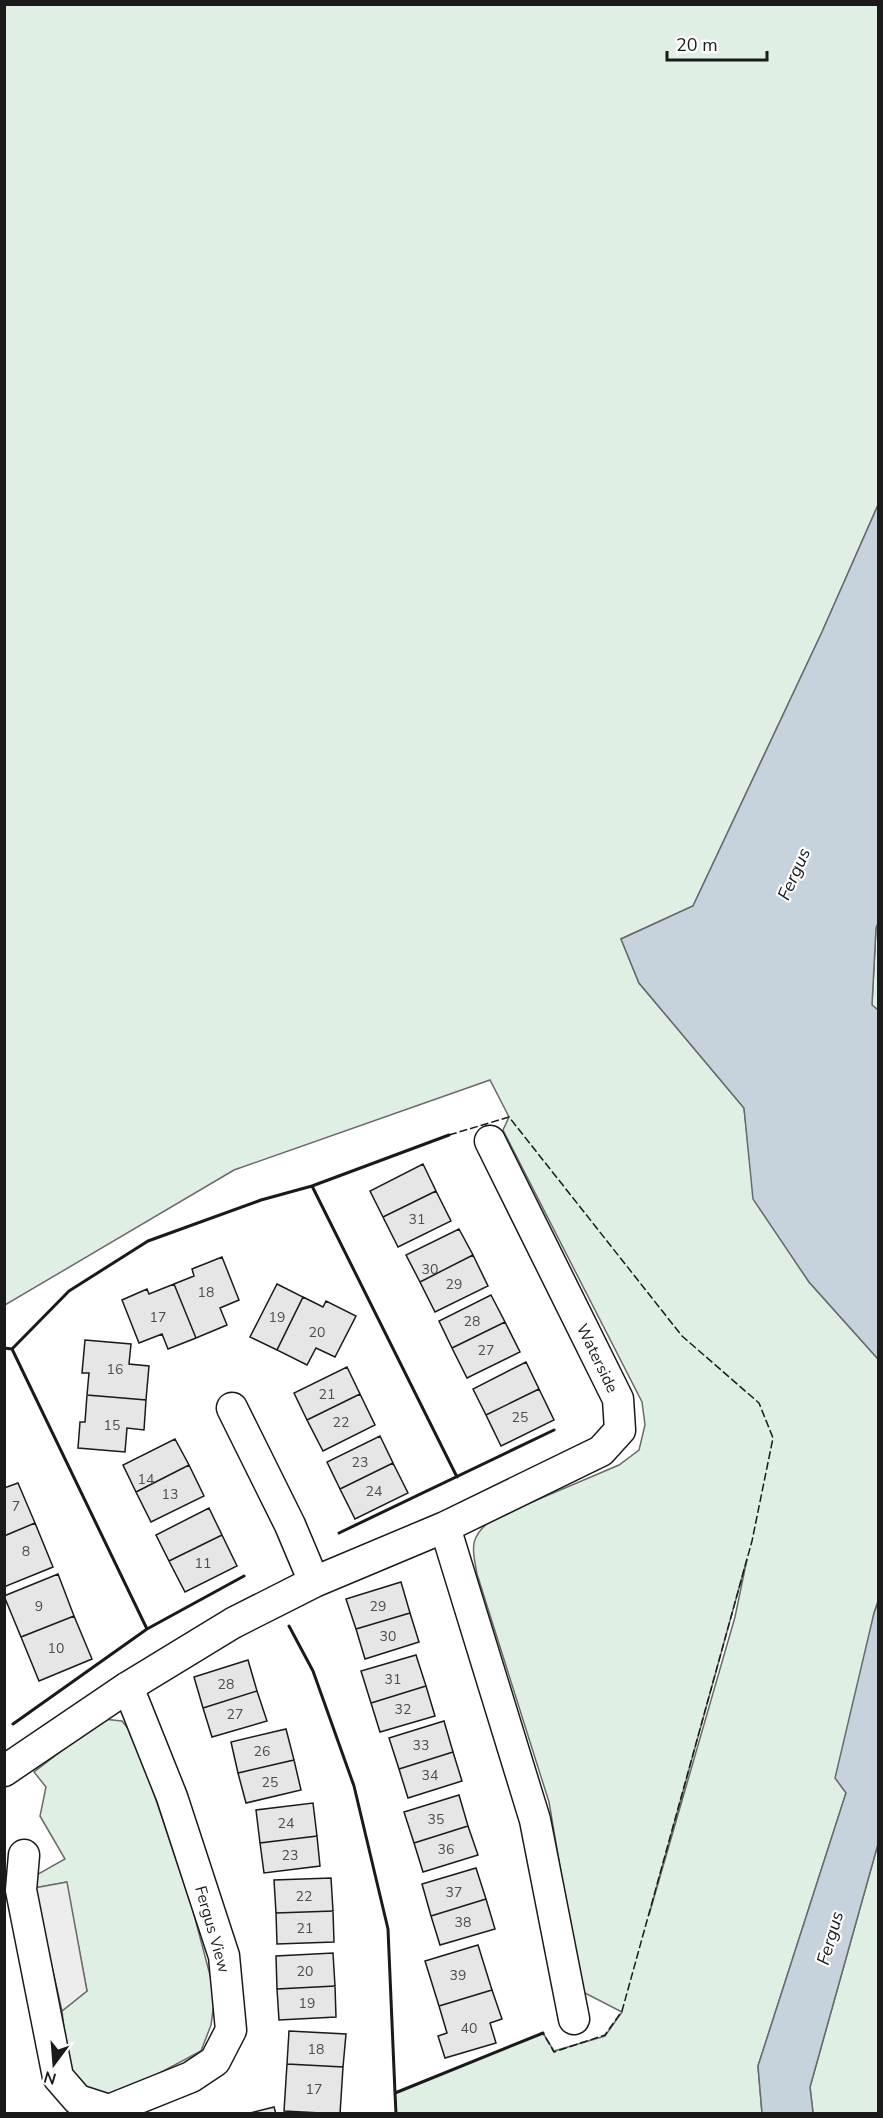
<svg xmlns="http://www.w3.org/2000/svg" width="883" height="2118" font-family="'Nunito Sans',sans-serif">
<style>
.green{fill:#e0efe3;stroke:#6a6a6a;stroke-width:1.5;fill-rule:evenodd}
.parking{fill:#ededed;stroke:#6a6a6a;stroke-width:1.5}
.water{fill:#c6d2dc;stroke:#6a6a6a;stroke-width:1.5}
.building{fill:#e6e6e6;stroke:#1a1a1a;stroke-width:1.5}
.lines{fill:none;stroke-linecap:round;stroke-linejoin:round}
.minor-casing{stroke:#1a1a1a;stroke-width:33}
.minor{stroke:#fff;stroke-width:30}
.fence{stroke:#1a1a1a;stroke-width:1.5;stroke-dasharray:8 3;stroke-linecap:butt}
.wall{stroke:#1a1a1a;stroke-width:3}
.labels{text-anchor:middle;stroke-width:4.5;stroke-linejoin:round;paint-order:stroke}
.number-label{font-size:14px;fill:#4d4d4d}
.street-label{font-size:16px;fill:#1a1a1a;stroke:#fff}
.water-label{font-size:18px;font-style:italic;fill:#1a1a1a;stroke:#fff}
</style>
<rect width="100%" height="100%" fill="#fff"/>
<!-- green -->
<path class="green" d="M5,5H878V505L822,632L693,906L621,939L639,983L744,1108L754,1199L809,1282L878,1359V1601L874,1613L846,1793L758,2066L762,2113H396L395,2093L543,2033L554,2051L605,2036L622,2012L581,1991L549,1802L477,1574C472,1546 469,1538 492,1519L619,1465L639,1450L645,1425L642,1402L503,1130L509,1117L490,1080L234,1170L5,1305ZM747,1559L735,1617L649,1915Z
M878,923V1010L872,1005L876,928Z
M103,1719L122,1721L135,1737L192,1907L215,1994L211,2025L201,2051L156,2075L112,2094L91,2092L69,2070L62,2011L87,1991L66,1882L34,1888L31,1878L65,1859L40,1816L46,1787L34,1772Z
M878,1844V2113H813L810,2087Z"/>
<!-- parking -->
<path class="parking" d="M67,1882L87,1991L62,2011L34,1888Z"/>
<!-- water -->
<path class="water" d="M878,505V923L876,928L872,1005L878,1010V1359L809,1282L753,1199L744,1108L639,983L621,939L693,906L822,632Z
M878,1603V1844L810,2087L813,2113H762L758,2066L846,1793L835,1778L874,1613Z"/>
<!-- building -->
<path class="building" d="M423,1164L436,1191L383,1217L370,1191Z
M436,1191L451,1221L398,1247L383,1217Z
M459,1229L473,1255L420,1282L406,1255Z
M473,1255L488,1286L435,1312L420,1282Z
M222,1257L239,1300L220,1308L227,1325L196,1338L174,1284L194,1276L192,1269Z
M174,1284L196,1338L168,1349L162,1334L139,1343L122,1300L147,1289L149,1294Z
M277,1284L303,1297L277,1350L250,1337Z
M491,1295L505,1322L452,1348L439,1321Z
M303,1297L323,1307L326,1301L356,1316L335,1357L316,1348L307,1365L277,1350Z
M505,1322L520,1352L467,1378L452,1348Z
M85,1340L131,1344L129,1364L149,1366L146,1400L87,1395L89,1373H82Z
M526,1362L539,1389L486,1415L473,1389Z
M347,1367L360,1394L307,1420L294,1393Z
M539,1389L554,1420L501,1446L486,1415Z
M360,1394L375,1425L323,1451L307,1420Z
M87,1395L146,1400L144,1430L127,1428L125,1452L78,1448L80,1422H85Z
M380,1436L393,1463L340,1489L327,1462Z
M175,1439L189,1465L136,1492L123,1465Z
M393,1463L408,1493L355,1519L340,1489Z
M189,1465L204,1496L151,1522L136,1492Z
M18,1483L35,1523L4,1536V1488Z
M209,1508L222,1535L169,1561L156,1535Z
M35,1523L53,1567L4,1587V1536Z
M222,1535L237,1566L185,1592L169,1561Z
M58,1574L74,1616L21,1637L4,1596Z
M401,1582L410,1613L356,1629L346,1599Z
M410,1613L419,1642L365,1659L356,1629Z
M74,1616L92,1659L39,1681L21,1637Z
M416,1655L426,1686L371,1703L361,1671Z
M248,1660L257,1691L203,1708L194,1677Z
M426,1686L435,1716L380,1732L371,1703Z
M257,1691L267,1721L212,1737L203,1708Z
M444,1721L453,1752L399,1769L389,1738Z
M286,1729L294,1760L238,1773L231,1742Z
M453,1752L462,1781L408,1798L399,1769Z
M294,1760L301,1790L246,1803L238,1773Z
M459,1795L468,1826L414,1843L404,1812Z
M313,1803L317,1836L260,1843L256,1810Z
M468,1826L478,1855L423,1872L414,1843Z
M317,1836L320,1866L264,1873L260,1843Z
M476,1868L486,1899L431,1916L422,1884Z
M331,1878L333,1911L276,1913L274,1880Z
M486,1899L495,1929L440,1945L431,1916Z
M333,1911L334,1942L277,1944L276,1913Z
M478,1945L492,1990L439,2006L425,1961Z
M333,1953L335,1986L277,1989L276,1956Z
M335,1986L336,2017L279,2020L277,1989Z
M492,1990L502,2019L490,2023L496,2043L445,2058L438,2036L447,2033L439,2006Z
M289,2031L346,2034L343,2067L287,2064Z
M287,2064L343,2067L340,2114L284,2111Z
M274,2107L276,2114H246Z"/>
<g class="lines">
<!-- minor casing -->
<g class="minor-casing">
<path id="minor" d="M232,1408L290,1525L314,1582
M445,1527L535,1820L574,2019
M4,1771L128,1687L233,1623L314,1582L445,1527L601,1451L620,1430L618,1399L490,1141
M24,1855L21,1890L58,2077L78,2100L109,2110L191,2077L215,2061L231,2030L224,1956L172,1797L128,1687"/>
</g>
<!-- minor -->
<use href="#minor" class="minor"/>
<!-- fence -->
<path class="fence" d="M449,1135L509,1117L682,1336L759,1403L773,1438L752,1541L622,2011L605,2035L554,2052L543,2033"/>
<!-- wall -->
<path class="wall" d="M449,1135L312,1186L457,1477
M4,1348L12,1349L69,1291L148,1241L261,1200L312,1186
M12,1349L147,1629L13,1724
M339,1533L554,1430
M289,1626L313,1671L354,1786L388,1929L395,2093
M147,1629L244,1576
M396,2114L395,2093L543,2033"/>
</g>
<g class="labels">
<!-- number labels -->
<g class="number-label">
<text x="417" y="1224">31</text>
<text x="430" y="1274">30</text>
<text x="454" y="1289">29</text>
<text x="206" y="1297">18</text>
<text x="158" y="1322">17</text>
<text x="277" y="1322">19</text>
<text x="472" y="1326">28</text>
<text x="317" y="1337">20</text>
<text x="486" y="1355">27</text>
<text x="115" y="1374">16</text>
<text x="327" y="1399">21</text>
<text x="520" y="1422">25</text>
<text x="341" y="1427">22</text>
<text x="112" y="1430">15</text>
<text x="360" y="1467">23</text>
<text x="146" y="1484">14</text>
<text x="374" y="1496">24</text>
<text x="170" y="1499">13</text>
<text x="16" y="1511">7</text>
<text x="26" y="1556">8</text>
<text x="203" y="1568">11</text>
<text x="39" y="1611">9</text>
<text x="378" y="1611">29</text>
<text x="388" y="1641">30</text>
<text x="56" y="1653">10</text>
<text x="393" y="1684">31</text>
<text x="226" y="1689">28</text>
<text x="403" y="1714">32</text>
<text x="235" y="1719">27</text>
<text x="421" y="1750">33</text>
<text x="262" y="1756">26</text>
<text x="430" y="1780">34</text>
<text x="270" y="1787">25</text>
<text x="436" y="1824">35</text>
<text x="286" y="1828">24</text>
<text x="446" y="1854">36</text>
<text x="290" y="1860">23</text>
<text x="454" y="1897">37</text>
<text x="304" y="1901">22</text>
<text x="463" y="1927">38</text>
<text x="305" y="1933">21</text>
<text x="305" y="1976">20</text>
<text x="458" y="1980">39</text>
<text x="307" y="2008">19</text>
<text x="469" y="2033">40</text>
<text x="316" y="2054">18</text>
<text x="314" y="2094">17</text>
</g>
<!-- street labels -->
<g class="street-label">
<text transform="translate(598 1358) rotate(64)" y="6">Waterside</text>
<text transform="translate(213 1929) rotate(74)" y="6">Fergus View</text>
</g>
<!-- water labels -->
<g class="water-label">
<text transform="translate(794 874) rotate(-66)" y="6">Fergus</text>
<text transform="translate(830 1938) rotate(-74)" y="6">Fergus</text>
</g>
</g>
<!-- border -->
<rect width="883" height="2118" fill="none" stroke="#1a1a1a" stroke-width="12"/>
<!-- north arrow -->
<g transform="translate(54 2064) rotate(196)" stroke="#ffffff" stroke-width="4.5" paint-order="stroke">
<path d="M0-4.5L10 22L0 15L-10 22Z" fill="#1a1a1a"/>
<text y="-9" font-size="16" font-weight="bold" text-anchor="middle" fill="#1a1a1a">N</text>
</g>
<!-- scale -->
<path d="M667 51v9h100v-9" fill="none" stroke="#1a1a1a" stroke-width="3"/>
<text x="676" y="51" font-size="18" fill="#1a1a1a" stroke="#ffffff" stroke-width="4.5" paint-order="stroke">20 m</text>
</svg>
